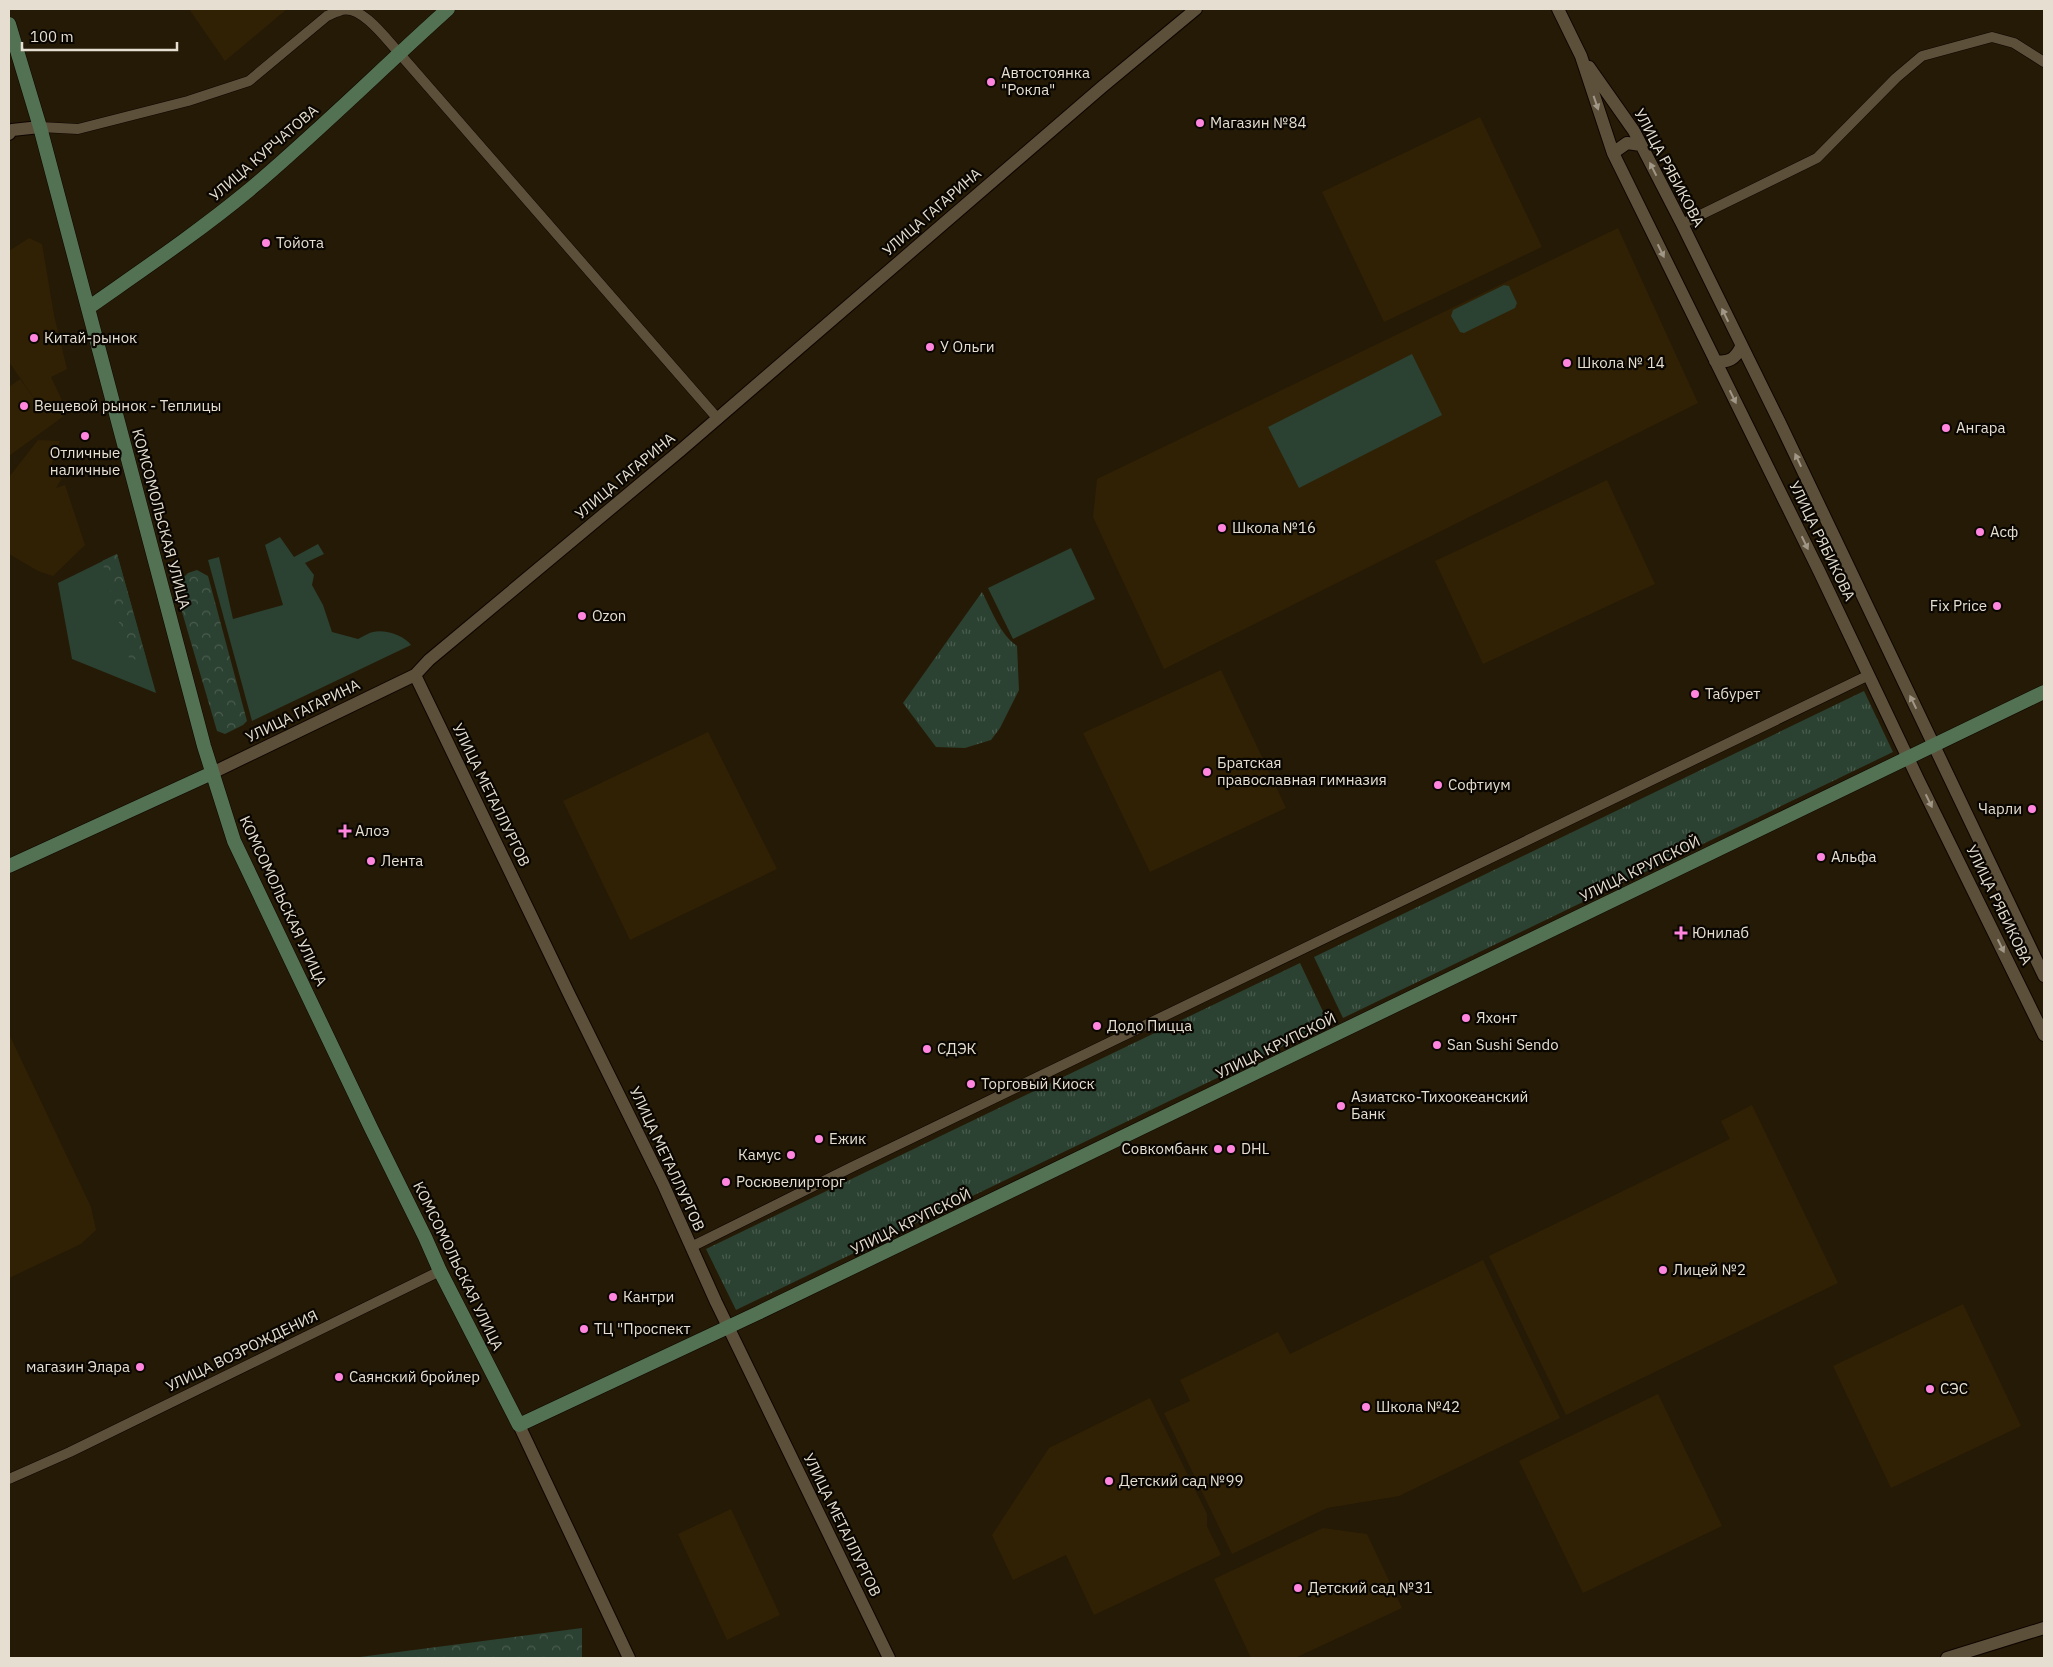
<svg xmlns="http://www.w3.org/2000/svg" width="2053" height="1667" font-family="'IBM Plex Sans',sans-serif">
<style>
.built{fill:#302105}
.grass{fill:#2b4131}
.forest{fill:url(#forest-crowns)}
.park{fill:url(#park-tufts)}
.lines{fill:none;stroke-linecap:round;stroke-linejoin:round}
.minor-casing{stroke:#0e0500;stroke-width:11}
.tertiary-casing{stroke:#0e0500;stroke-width:14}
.secondary-casing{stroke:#0e0500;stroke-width:15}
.minor{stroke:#5d503a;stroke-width:10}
.tertiary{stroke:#5d503a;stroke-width:12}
.secondary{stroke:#537153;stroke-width:14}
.oneway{fill:#a19786}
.poi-dot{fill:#ff85de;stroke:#0a0601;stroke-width:2}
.labels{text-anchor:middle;stroke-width:4.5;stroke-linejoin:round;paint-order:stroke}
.poi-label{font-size:15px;fill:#e5ded1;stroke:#0a0601;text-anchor:start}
.street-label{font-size:15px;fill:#e5ded1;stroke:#0a0601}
</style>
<defs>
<pattern id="forest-crowns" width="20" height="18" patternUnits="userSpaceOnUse" patternTransform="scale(1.25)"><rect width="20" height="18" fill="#2b4131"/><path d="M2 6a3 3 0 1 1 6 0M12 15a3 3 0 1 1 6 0" fill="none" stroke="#4a5c4e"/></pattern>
<pattern id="park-tufts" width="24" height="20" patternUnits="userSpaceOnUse" patternTransform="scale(1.25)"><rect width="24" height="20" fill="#2b4131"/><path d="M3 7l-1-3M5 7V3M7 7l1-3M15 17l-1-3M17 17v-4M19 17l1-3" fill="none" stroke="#4a5c4e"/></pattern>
</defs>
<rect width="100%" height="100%" fill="#251a06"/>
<!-- built -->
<path class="built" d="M189,9H287L225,61Z
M1480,117L1542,247L1384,322L1322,192Z
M1618,228L1698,403L1164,669L1093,517L1097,479Z
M29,238L42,244L54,315L67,369L51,377L68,413L9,456V387L20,379L39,405L9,362V251Z
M38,440L60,441L49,471L62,478L56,488L65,485L85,545L53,576L38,571L9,554V477Z
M1607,480L1655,584L1483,664L1435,561Z
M1221,670L1286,808L1150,872L1083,733Z
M708,732L777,869L630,940L563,801Z
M9,1034L91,1207L96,1230L81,1244L9,1278Z
M1752,1105L1838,1283L1566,1415L1489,1256L1730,1139L1721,1121Z
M1483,1260L1560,1418L1399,1496L1327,1508L1232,1554L1164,1413L1190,1401L1180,1380L1278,1332L1290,1354Z
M1963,1304L2021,1426L1891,1488L1833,1366Z
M1658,1394L1722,1526L1583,1593L1519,1461Z
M1150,1398L1207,1514V1526L1221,1555L1094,1615L1066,1555L1013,1580L992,1535L1049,1448Z
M731,1509L780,1615L727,1640L678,1534Z
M1323,1528L1367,1534L1402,1608L1295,1658H1251L1214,1579Z"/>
<!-- grass -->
<path class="grass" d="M1504,285L1509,286L1517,303L1515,308L1464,333L1460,332L1451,316L1453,310Z
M1412,354L1442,415L1299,488L1268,427Z
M280,537L294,557L318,544L324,554L305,563L314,575L312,585L323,605L332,632L358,639C362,637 368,633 373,632C385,629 405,636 411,645L252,721L208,560L219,557L233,619L283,605L265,545Z
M1071,548L1095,599L1013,639L988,588Z
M117,554L156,693L72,659L58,583Z"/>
<!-- forest -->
<path class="forest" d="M117,554L147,662L129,658L102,561Z
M197,570L208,576L247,721L243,725L225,734L217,731L182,612L178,583L188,573Z
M582,1628V1658H352Z"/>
<!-- park -->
<path class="park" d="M982,592C992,611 1000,634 1017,646L1019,690L1000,728L991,740L965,748L936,747L903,703Z
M1864,691L1893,752L1343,1018L1314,957Z
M1300,963L1329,1024L736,1310L706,1249Z"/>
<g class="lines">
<!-- minor casing -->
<g class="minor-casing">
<path id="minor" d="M40,127L78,129L188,101L249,81L327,16C332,14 337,11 342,10C362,5 387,40 399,53L718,419
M1682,224L1817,158L1896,78L1922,56L1992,37L2014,43L2044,62
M691,1247L852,1167L1867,676
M9,1479L70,1452L440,1271"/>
</g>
<!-- tertiary casing -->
<g class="tertiary-casing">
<path id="tertiary" d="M1558,9L1581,56L1613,153L1819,571L1918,779L2044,1035
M1589,67L1634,131L1682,224L1779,421L2044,976
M9,134L12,130L40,127
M1613,153L1627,143L1641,145
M1715,361C1729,363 1735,359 1741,347
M415,675L570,996L663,1184L716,1302L889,1658
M212,773L415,675L429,660L681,450L1102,87L1196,9
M519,1425L629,1658
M1947,1658L2044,1628"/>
</g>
<!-- secondary casing -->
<g class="secondary-casing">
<path id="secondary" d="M9,24L40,127L204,746L234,841L371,1128L425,1237L440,1271L519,1425L758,1313L2044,692
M88,308C142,270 197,233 248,191C317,133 381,69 448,9
M9,866L212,773"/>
</g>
<!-- minor -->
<use href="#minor" class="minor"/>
<!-- tertiary -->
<use href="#tertiary" class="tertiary"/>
<!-- secondary -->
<use href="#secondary" class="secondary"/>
</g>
<!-- one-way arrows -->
<defs><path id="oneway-solid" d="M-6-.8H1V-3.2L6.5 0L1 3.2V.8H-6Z" transform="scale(1.25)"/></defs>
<g class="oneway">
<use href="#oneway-solid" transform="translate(1596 103) rotate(71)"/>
<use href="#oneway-solid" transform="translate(1653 169) rotate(-117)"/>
<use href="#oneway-solid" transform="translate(1661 251) rotate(64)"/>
<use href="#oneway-solid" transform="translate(1725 315) rotate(-116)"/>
<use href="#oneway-solid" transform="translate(1733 397) rotate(64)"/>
<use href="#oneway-solid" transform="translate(1798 460) rotate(-115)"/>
<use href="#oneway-solid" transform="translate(1805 543) rotate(64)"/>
<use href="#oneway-solid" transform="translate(1913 702) rotate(-116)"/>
<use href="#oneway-solid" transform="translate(1929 801) rotate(64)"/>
<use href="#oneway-solid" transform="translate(2001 946) rotate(64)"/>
</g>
<!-- markers -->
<g class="poi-dot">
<circle cx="991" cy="82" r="5"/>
<circle cx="1200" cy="123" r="5"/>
<circle cx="266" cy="243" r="5"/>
<circle cx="34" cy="338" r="5"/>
<circle cx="930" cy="347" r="5"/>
<circle cx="1567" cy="363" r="5"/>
<circle cx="24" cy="406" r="5"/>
<circle cx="1946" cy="428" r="5"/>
<circle cx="85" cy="436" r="5"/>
<circle cx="1222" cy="528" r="5"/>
<circle cx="1980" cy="532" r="5"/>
<circle cx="1997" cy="606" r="5"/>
<circle cx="582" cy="616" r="5"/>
<circle cx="1695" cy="694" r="5"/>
<circle cx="1207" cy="772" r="5"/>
<circle cx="1438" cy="785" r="5"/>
<circle cx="2032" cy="809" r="5"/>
<path d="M342.5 823.5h5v5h5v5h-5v5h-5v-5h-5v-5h5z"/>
<circle cx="1821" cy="857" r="5"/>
<circle cx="371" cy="861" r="5"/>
<path d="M1678.5 925.5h5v5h5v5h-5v5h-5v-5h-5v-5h5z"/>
<circle cx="1466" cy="1018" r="5"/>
<circle cx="1097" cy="1026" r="5"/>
<circle cx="1437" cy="1045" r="5"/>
<circle cx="927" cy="1049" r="5"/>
<circle cx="971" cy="1084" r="5"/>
<circle cx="1341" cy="1106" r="5"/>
<circle cx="819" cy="1139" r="5"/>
<circle cx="1218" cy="1149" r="5"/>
<circle cx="1231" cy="1149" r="5"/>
<circle cx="791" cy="1155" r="5"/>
<circle cx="726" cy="1182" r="5"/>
<circle cx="1663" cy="1270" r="5"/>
<circle cx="613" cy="1297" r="5"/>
<circle cx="584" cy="1329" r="5"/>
<circle cx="140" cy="1367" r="5"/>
<circle cx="339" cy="1377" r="5"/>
<circle cx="1930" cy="1389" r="5"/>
<circle cx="1366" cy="1407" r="5"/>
<circle cx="1109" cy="1481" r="5"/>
<circle cx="1298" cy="1588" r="5"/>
</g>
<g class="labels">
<!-- poi labels -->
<g class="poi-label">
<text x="1001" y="78">Автостоянка<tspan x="1001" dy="17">"Рокла"</tspan></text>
<text x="1210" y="128">Магазин №84</text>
<text x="276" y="248">Тойота</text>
<text x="44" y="343">Китай-рынок</text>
<text x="940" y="352">У Ольги</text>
<text x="1577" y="368">Школа № 14</text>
<text x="34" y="411">Вещевой рынок - Теплицы</text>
<text x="1956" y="433">Ангара</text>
<text x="85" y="458" text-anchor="middle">Отличные<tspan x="85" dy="17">наличные</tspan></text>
<text x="1232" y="533">Школа №16</text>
<text x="1990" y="537">Асф</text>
<text x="1987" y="611" text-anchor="end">Fix Price</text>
<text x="592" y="621">Ozon</text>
<text x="1705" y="699">Табурет</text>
<text x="1217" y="768">Братская<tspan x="1217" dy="17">православная гимназия</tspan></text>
<text x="1448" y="790">Софтиум</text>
<text x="2022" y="814" text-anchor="end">Чарли</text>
<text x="355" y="836">Алоэ</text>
<text x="1831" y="862">Альфа</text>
<text x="381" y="866">Лента</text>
<text x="1692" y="938">Юнилаб</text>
<text x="1476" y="1023">Яхонт</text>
<text x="1107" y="1031">Додо Пицца</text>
<text x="1447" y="1050">San Sushi Sendo</text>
<text x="937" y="1054">СДЭК</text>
<text x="981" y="1089">Торговый Киоск</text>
<text x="1351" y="1102">Азиатско-Тихоокеанский<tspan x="1351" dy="17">Банк</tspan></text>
<text x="829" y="1144">Ежик</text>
<text x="1208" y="1154" text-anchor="end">Совкомбанк</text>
<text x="1241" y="1154">DHL</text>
<text x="781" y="1160" text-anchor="end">Камус</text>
<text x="736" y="1187">Росювелирторг</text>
<text x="1673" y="1275">Лицей №2</text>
<text x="623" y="1302">Кантри</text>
<text x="594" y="1334">ТЦ "Проспект</text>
<text x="130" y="1372" text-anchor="end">магазин Элара</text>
<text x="349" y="1382">Саянский бройлер</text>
<text x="1940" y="1394">СЭС</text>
<text x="1376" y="1412">Школа №42</text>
<text x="1119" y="1486">Детский сад №99</text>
<text x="1308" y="1593">Детский сад №31</text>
</g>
<!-- street labels -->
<g class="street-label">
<text transform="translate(264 153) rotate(-41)" y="5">УЛИЦА КУРЧАТОВА</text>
<text transform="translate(1669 168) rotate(62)" y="5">УЛИЦА РЯБИКОВА</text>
<text transform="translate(932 212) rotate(-41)" y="5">УЛИЦА ГАГАРИНА</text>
<text transform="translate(625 476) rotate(-40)" y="5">УЛИЦА ГАГАРИНА</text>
<text transform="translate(161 519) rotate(75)" y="5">КОМСОМОЛЬСКАЯ УЛИЦА</text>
<text transform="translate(1822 541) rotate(64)" y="5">УЛИЦА РЯБИКОВА</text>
<text transform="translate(303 711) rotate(-26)" y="5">УЛИЦА ГАГАРИНА</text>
<text transform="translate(491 795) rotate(64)" y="5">УЛИЦА МЕТАЛЛУРГОВ</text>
<text transform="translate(1640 869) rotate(-26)" y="5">УЛИЦА КРУПСКОЙ</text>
<text transform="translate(283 901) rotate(65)" y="5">КОМСОМОЛЬСКАЯ УЛИЦА</text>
<text transform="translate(1999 905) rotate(64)" y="5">УЛИЦА РЯБИКОВА</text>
<text transform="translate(1276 1046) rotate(-26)" y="5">УЛИЦА КРУПСКОЙ</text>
<text transform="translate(667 1159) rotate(65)" y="5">УЛИЦА МЕТАЛЛУРГОВ</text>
<text transform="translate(911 1222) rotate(-26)" y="5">УЛИЦА КРУПСКОЙ</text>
<text transform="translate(458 1266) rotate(64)" y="5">КОМСОМОЛЬСКАЯ УЛИЦА</text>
<text transform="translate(242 1351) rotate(-26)" y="5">УЛИЦА ВОЗРОЖДЕНИЯ</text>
<text transform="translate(842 1525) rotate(64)" y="5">УЛИЦА МЕТАЛЛУРГОВ</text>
</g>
</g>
<!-- border -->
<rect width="2053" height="1667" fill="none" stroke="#e5ded1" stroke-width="20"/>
<!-- scale -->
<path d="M22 42v8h155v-8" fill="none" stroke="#e5ded1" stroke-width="2.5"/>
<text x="30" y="42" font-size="15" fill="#e5ded1" stroke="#0a0601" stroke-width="4" paint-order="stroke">100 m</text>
</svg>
